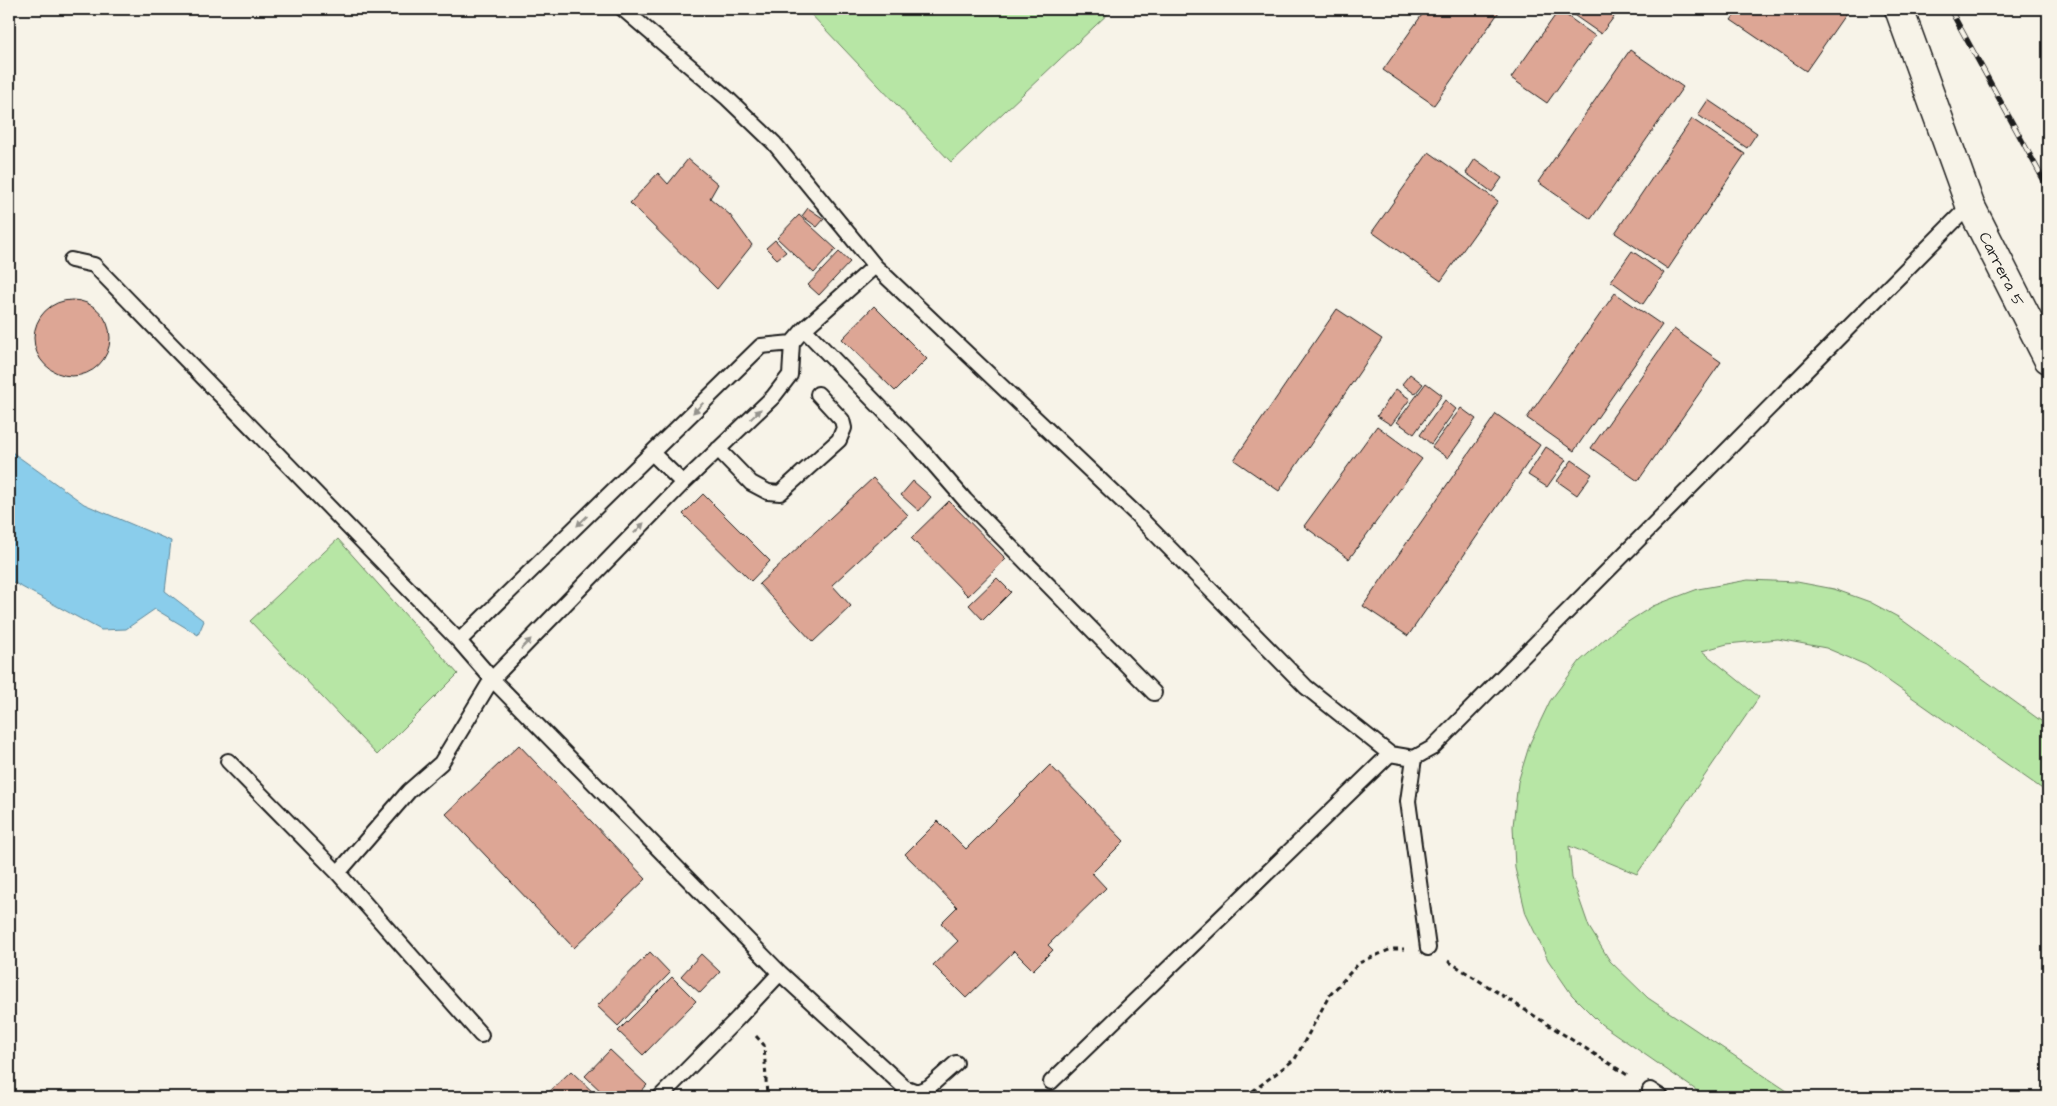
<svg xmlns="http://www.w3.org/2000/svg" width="2057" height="1106" font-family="'Architects Daughter',sans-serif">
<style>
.green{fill:#b7e6a5;stroke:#6a8160}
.water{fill:#8acdeb;stroke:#5e8698}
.building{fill:#dda695;stroke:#1c1c1c}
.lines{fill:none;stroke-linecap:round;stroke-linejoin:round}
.lane-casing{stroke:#1c1c1c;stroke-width:18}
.street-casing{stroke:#1c1c1c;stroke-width:31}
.path{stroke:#1c1c1c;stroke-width:3;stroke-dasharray:5 4;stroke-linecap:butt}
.lane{stroke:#f7f3e8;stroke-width:14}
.street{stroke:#f7f3e8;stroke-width:28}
.rail-casing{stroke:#1c1c1c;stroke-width:5.5}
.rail{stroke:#f7f3e8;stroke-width:4;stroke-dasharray:11;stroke-linecap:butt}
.oneway{fill:#94928c}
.labels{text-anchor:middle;stroke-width:5;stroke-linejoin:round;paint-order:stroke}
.street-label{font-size:16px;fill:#1c1c1c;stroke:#f7f3e8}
</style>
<rect width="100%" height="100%" fill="#f7f3e8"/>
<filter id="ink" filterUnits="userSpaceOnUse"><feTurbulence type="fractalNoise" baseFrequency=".02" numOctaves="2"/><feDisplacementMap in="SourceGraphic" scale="10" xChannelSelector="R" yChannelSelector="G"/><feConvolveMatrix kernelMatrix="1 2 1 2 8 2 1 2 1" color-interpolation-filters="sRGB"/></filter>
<g filter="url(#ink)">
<!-- green -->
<path class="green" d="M806,9H1113L951,162Z
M338,539L458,674L377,755L250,621Z
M1748,580L1797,582L1834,589L1870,602L1898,617L2048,726V793L1866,665L1826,648L1778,639L1727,644L1702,651L1759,697L1637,874L1569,846L1572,878L1589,927L1610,961L1648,998L1796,1097H1706L1601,1024L1572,995L1548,960L1526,914L1515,868L1513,826L1518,782L1530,743L1550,701L1580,661L1615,630L1653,606L1698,589Z"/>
<!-- water -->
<path class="water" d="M9,450L84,504L171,541L165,591L204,621L198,635L155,609L126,629L101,630L9,580Z"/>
<!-- building -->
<path class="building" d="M1426,9H1501L1434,105L1383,70Z
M1565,9H1620L1601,34Z
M1739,9H1849L1806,71L1731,20Z
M1559,10L1595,36L1547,103L1511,78Z
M1630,50L1683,87L1591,219L1538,182Z
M1708,100L1757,133L1747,148L1698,115Z
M1692,119L1745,154L1668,269L1615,233Z
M1429,152L1498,201L1441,281L1372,232Z
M688,159L718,184L710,198L730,215L752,245L717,289L630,203L658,173L668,184Z
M1475,159L1502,178L1492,192L1466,173Z
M808,208L824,219L817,227L802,216Z
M799,215L836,249L814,273L777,238Z
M775,240L786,252L777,259L766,248Z
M1632,251L1664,273L1643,304L1611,281Z
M839,252L850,262L819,295L808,285Z
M1615,293L1662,325L1574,451L1527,418Z
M34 338a38 38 0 1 1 76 0a38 38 0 1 1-76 0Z
M874,306L927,359L895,391L842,339Z
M1337,309L1382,339L1279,491L1234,460Z
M1674,329L1721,362L1638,481L1591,448Z
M1410,374L1423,384L1415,394L1402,384Z
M1426,383L1442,395L1414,434L1397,422Z
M1396,389L1410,399L1391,425L1377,416Z
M1445,400L1456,409L1431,444L1420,435Z
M1461,408L1476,419L1448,458L1432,447Z
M1496,414L1540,445L1408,636L1363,606Z
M1377,426L1422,459L1349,559L1304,526Z
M1546,447L1566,460L1547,487L1528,475Z
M1572,460L1592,474L1577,495L1557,481Z
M873,478L908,515L832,585L851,606L813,642L759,584Z
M913,481L931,497L919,511L901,495Z
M703,494L770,561L751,581L683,514Z
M949,501L1006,559L968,596L911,538Z
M997,578L1011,592L983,620L969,605Z
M519,745L646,879L574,948L446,814Z
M1050,765L1124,841L1092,873L1106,888L1048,945L1053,950L1033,970L1014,951L966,998L933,965L958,941L941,923L957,907L905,854L938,821L966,849Z
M650,952L670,973L618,1026L597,1006Z
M701,954L720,972L700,993L681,976Z
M672,977L696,1001L643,1055L618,1031Z
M610,1050L647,1085L636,1097H607L585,1076Z
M571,1071L598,1097H544Z"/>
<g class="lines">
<!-- lane casing -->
<g class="lane-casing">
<path id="lane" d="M623,9L727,98L774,143L875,266L1135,513L1306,687L1390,754L1414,758L1432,748L1970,205
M71,260L94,265L459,641L492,679L780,973L904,1087L917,1092L929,1087L956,1063
M804,329L919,447L965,500L1154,693
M718,449L751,483L768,492L780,493L839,440L844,428L842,420L818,394
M652,453L683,483
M459,641L761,346L792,343
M1414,758L1408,801L1428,948
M228,761L338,873L481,1035
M338,873L409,791L441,763L492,679L683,483L773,397L790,375L792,343L804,329L875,266
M1051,1082L1390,754
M1650,1090L1661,1097
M660,1097L738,1018L780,973"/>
</g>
<!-- street casing -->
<g class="street-casing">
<g id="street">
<path id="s1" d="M1899,9L1970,205L2048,359"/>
</g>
</g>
<!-- path -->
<path class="path" d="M1448,961L1629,1076
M756,1036L764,1045L767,1097
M1245,1097L1295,1059L1329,996L1359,963L1391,949H1404"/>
<!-- lane -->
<use href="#lane" class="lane"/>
<!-- street -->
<use href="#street" class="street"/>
<!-- rail casing -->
<g class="rail-casing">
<path id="rail" d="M1950,9L2048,188"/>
</g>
<!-- rail -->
<use href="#rail" class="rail"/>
</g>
<!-- one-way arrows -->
<defs><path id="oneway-solid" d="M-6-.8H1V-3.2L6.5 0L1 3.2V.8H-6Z" transform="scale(1.25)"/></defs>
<g class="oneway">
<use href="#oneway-solid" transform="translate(698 408) rotate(136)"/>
<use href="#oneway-solid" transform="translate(756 414) rotate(-44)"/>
<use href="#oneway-solid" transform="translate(582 521) rotate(136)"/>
<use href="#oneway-solid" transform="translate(639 528) rotate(-46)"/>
<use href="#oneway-solid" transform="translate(526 644) rotate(-46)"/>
</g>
</g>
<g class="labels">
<!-- street labels -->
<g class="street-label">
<text dy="6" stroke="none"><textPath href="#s1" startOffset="280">Carrera 5</textPath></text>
</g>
</g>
<!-- margin -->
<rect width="2057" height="1106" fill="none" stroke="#f7f3e8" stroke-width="30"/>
<rect x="15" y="15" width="2027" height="1076" fill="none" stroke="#1c1c1c" stroke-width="2" filter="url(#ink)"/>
</svg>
